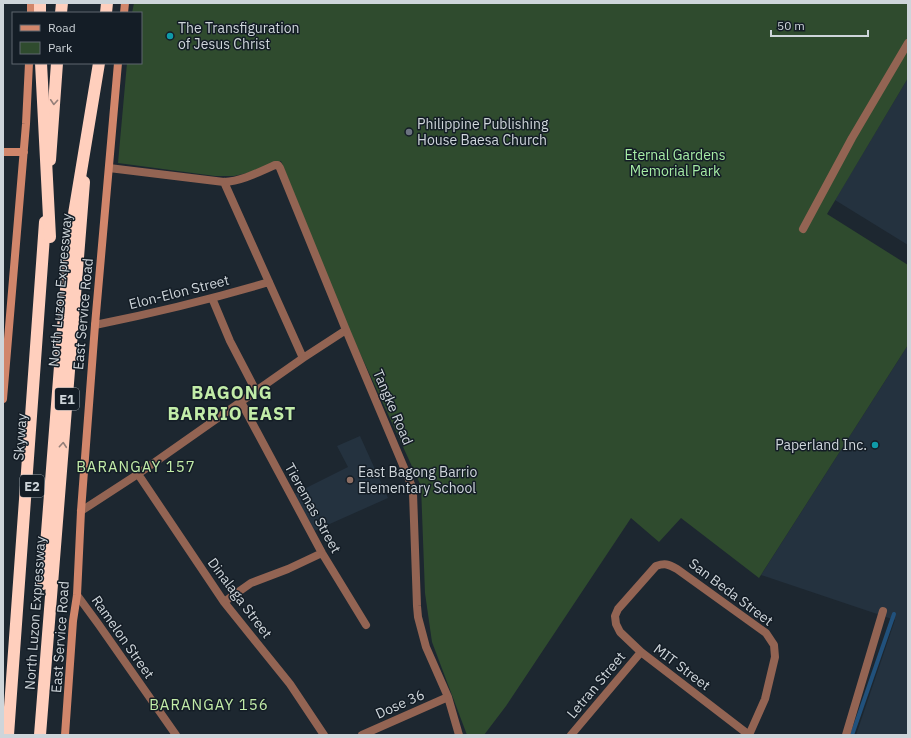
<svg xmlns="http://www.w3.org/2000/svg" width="911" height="738" font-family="'IBM Plex Sans',sans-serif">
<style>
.built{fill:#24323f}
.green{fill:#2f4b2e}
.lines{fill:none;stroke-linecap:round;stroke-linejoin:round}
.stream{stroke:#21517c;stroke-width:4}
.street{stroke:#936453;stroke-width:8}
.secondary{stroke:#d1866b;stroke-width:8}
.highway{stroke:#ffcfbd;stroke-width:12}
.highway-bridge{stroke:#ffcfbd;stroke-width:12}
.oneway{stroke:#957f79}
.culture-dot{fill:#0f9aa8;stroke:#141d26;stroke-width:1.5}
.worship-dot{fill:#6b7280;stroke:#141d26;stroke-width:1.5}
.education-dot{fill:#8d6e63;stroke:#141d26;stroke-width:1.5}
.labels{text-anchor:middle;stroke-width:3;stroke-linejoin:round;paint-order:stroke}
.shield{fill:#141d26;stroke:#969ea4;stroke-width:1}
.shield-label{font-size:13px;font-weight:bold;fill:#ced5da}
.poi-label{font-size:14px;fill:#ced5da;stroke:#141d26;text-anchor:start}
.park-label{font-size:14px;fill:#a6eca5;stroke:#141d26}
.street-label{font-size:14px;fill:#ced5da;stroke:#141d26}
.neighbourhood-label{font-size:15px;letter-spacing:1px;fill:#c2eca8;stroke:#141d26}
.district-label{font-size:18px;font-weight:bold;letter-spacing:1px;fill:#c2eca8;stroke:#141d26}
</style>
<rect width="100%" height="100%" fill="#1d2730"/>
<!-- built -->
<path class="built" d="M908,78V245L835,200Z
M908,345V735H856L895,620L761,575Z
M360,436L388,498L314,531L294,494L348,467L337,446Z"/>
<!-- green -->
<path class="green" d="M134,3H908V78L827,214L908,265V345L759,578L681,518L659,542L631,518L506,706L484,735H467L432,642L425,593L421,486L348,327L281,161L252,172L234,176H215L118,163L127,63H141V13H132Z"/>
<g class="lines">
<!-- stream -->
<path class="stream" d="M852,735L894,614"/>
<!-- street -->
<path class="street" d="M109,168L224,182C242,181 259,172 275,165H278L280,168L346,330L413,489V493L417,606L418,617L426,647L448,697L459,735
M224,182L303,358
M803,229L852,138L908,43
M212,298L230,341L256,391
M95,325C154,313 212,299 269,282
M241,402L322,553L366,625
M138,474L224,602L290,684L324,735
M81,511L138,474L303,358L346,330
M77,595L99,625L176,735
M224,602L251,583L288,569L322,553
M362,735L448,697
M571,735L641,652
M749,735L765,699L775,657L774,645L766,633L677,569C668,564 665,563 656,566L618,609L615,616L616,624L620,632L641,652L749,735H750
M846,735L883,611"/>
<!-- secondary -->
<path class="secondary" d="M31,13V3
M124,13L125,3
M3,152H24
M3,399L26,124L29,63
M65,735L73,621L77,595L81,511L95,325L118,63"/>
<!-- highway -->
<path class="highway" d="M40,3V13
M61,13L62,3
M106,13L107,3
M50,160L57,63
M43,584L70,238
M8,735L45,222
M40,735L84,182"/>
<!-- highway-bridge -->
<path class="highway-bridge" d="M41,63L50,237
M70,238L99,63"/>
</g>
<!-- one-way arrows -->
<defs><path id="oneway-chevron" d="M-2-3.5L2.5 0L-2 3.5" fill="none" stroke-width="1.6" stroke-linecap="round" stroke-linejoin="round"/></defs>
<g class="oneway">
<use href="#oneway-chevron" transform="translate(54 102) rotate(94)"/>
<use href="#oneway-chevron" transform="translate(63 445) rotate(-85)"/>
</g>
<!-- markers -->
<g class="culture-dot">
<circle cx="170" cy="36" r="4"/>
<circle cx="875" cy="445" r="4"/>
</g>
<circle class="worship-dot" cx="409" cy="132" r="4"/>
<circle class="education-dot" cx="350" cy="480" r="4"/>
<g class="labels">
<!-- shield labels -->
<g class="shield">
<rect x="55" y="388" width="24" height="22" rx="3"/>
<rect x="20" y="475" width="24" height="22" rx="3"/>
</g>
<g class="shield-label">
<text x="67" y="404">E1</text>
<text x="32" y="491">E2</text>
</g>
<!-- poi labels -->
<g class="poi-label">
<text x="178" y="33">The Transfiguration<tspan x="178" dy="16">of Jesus Christ</tspan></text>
<text x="417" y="129">Philippine Publishing<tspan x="417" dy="16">House Baesa Church</tspan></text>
<text x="867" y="450" text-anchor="end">Paperland Inc.</text>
<text x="358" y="477">East Bagong Barrio<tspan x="358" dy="16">Elementary School</tspan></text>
</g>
<!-- park labels -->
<g class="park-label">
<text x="675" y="160">Eternal Gardens<tspan x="675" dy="16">Memorial Park</tspan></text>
</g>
<!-- street labels -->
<g class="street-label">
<text transform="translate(60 290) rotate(-85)" y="5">North Luzon Expressway</text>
<text transform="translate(179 292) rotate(-14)" y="5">Elon-Elon Street</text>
<text transform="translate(83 314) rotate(-85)" y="5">East Service Road</text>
<text transform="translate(393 407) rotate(67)" y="5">Tangke Road</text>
<text transform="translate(20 437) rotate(-86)" y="5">Skyway</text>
<text transform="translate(313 508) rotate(61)" y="5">Tieremas Street</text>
<text transform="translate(731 592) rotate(37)" y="5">San Beda Street</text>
<text transform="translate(240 598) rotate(53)" y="5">Dinalaga Street</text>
<text transform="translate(35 613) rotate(-86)" y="5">North Luzon Expressway</text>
<text transform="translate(60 637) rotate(-86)" y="5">East Service Road</text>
<text transform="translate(123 637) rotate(55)" y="5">Ramelon Street</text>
<text transform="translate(682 667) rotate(37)" y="5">MIT Street</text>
<text transform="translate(596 685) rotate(-50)" y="5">Letran Street</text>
<text transform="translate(400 704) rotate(-24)" y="5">Dose 36</text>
</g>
<!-- neighbourhood labels -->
<g class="neighbourhood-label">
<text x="136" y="472">BARANGAY 157</text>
<text x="209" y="710">BARANGAY 156</text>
</g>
<!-- district labels -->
<g class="district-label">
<text x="232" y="399">BAGONG<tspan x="232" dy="21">BARRIO EAST</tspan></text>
</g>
</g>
<!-- border -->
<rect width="911" height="738" fill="none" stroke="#ced5da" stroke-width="8"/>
<!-- legend -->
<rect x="12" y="12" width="130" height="52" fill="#141d26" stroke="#5e676e"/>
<rect x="20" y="25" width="20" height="6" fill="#d1866b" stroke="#5e676e"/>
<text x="48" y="32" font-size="12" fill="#ced5da">Road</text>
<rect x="20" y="42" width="20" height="12" fill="#2f4b2e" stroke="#5e676e"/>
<text x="48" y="52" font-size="12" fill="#ced5da">Park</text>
<!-- scale -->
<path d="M771 30v6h97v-6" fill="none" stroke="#ced5da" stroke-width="2"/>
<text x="777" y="30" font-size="12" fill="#ced5da" stroke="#141d26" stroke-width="3" paint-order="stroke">50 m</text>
</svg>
